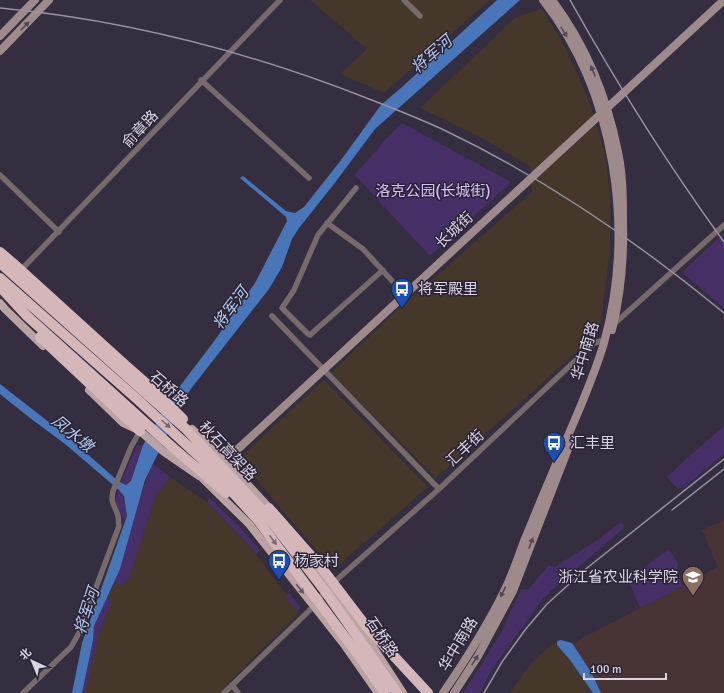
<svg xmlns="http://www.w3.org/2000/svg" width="724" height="693" font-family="Signika,'Noto Sans SC',sans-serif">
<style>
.commercial{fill:#453729}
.education{fill:#483434}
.green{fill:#473067}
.water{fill:#4876b9}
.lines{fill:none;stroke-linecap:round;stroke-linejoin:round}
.street{stroke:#776a6b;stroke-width:5.5}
.secondary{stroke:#9e8a8b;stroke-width:8}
.primary{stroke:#bba2a3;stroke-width:8}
.highway{stroke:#d6b7b9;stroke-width:10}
.rail{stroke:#9791a1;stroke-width:1.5}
.highway-bridge{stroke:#d6b7b9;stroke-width:10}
.oneway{fill:#534854}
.oneway2{fill:#786672}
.oneway3{fill:#655662}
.labels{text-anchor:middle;stroke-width:3;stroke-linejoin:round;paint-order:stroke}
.street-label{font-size:15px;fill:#dad5e2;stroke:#2b2437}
.park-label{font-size:15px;fill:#d7c0fd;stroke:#2b2437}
.poi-label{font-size:15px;fill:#dad5e2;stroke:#2b2437;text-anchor:start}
.water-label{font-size:16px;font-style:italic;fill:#b0c9ee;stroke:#2b2437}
</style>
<rect width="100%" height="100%" fill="#352e41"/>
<!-- commercial -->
<path class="commercial" d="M310,0H490L384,93L340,74L367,49Z
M542,9L563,43L588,98L605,152L610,199V252L600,326L589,341L436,478L331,373L393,314L532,192L530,166L478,136L420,108L516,17Z
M324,380L428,487L333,570L239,459Z
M153,464L170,477L207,502L247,543L300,612L227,684L233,693H82L99,616L120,569Z
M553,644L557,645L570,660L593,693H510L528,667L542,653Z"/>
<!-- education -->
<path class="education" d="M724,520V693H596L568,648L577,641L718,567L702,530Z"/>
<!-- green -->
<path class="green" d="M402,123L511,182L430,256L355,175L384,141Z
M724,233V308L682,272Z
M724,426V454L683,488H677L667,477L684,461Z
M137,445H143L131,481L126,485L121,482Z
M153,464L170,477L155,496L130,576L126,582L120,585L114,583C130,544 135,502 153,464Z
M119,490C126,499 128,511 125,522L117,506L115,499Z
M210,498L239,526L260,550L256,554L247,543L207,502Z
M621,522L625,527L543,598L491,671L480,693H463L500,635L521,589L528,590L549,565L555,567L596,541Z
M669,549L678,563L677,569L673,572L679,577L683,586L640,608L628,579Z
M289,593L301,608L297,611L285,597Z
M107,597L112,600L99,633L85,693H82L94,626Z"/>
<!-- water -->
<path class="water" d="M497,0H520L375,129L334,184L299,228L292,239L282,267L269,289L190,390L180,408L145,480L120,569L94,626L93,640L82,693H72L82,643L127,516L124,496L119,490L65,444L30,418L0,394V384L68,437L118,481L126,485L131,481L143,445L171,398L215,340L255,283L287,221L286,217L240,178L243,176L286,211L295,213L304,207L341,160L381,105L402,87Z
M561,640L572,643L591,672L601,693H593L570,660L557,645V641Z"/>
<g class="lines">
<!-- street -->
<path class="street" d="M404,0L420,16
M201,80L309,178
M0,175L59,232
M356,188L318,235L294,290L282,308L308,334L310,335L383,270
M327,223L363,249L405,295
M19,272L280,0
M272,316L439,489
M613,325L724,225
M332,584L439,489L594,343L604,340L606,338
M232,685L238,693
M23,693L71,647L79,633L119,526C118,523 119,519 118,516C115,505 110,504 113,491L131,447L140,431
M224,693L314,606L326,590"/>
<!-- secondary -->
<path class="secondary" d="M552,0C586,45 607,97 618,152C623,175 623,199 623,222C624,259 621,294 612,330
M0,36L35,0
M0,51L49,0
M220,462L239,448L724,0
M443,693C467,658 490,622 508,583C514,569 519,555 524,541C533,520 541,499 550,479C568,433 590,390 604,343C635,230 616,93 543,0
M454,693L478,656L513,591L570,444"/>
<!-- primary -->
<path class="primary" d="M0,303L5,309L43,346
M89,390L123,423L140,431L164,452L199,476
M192,429L224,459L273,512
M197,473L249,524L343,643L378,693
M305,555L362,630L403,693"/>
<!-- highway -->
<path class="highway" d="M0,252L14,264
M0,287L27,316L171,446
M40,337L140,431
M123,363L155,391L183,419
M269,508L321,567
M366,649L397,693
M359,656L385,693"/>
<!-- rail -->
<path class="rail" d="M570,0C617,84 668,165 724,242
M0,8C127,20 250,52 369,99C395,109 421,119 446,131C546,179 639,243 724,313
M672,510L724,469
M484,693L502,662L525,630L547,604L587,568L724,459"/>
<!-- highway-bridge -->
<path class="highway-bridge" d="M0,263L186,429L264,512L325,591L366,649
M14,264L123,363
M0,278L137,399L202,459L257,519L359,656
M171,446L226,493
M321,567L366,626L428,693"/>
</g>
<!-- one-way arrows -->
<defs><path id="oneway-solid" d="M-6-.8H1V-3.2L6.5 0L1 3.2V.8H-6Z"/></defs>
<g class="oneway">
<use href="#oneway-solid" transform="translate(25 26) rotate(-46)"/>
<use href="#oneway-solid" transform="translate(564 32) rotate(58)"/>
<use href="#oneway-solid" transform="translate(593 71) rotate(-113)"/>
<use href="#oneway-solid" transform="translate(531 543) rotate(-69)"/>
<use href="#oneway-solid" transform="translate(503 592) rotate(117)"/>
<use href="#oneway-solid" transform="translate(475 660) rotate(-58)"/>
</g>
<g class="oneway2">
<use href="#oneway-solid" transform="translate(166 424) rotate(42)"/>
<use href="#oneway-solid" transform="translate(273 540) rotate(53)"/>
</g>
<use class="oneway3" href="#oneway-solid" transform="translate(300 589) rotate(51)"/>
<!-- icons -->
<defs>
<g id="bus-pin" transform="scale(1.15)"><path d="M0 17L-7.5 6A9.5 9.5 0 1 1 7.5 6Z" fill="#1a4fb4" stroke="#2b2437"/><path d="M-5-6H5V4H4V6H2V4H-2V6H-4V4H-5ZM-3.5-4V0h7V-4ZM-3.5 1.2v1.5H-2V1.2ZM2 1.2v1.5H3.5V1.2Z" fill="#fff"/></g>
<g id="university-pin" transform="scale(1.15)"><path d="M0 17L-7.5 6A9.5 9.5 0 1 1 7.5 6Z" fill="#8d6e63" stroke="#2b2437"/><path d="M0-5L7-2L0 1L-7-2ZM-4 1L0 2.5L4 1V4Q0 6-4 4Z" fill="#fff"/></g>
</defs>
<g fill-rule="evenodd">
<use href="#bus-pin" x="402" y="289"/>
<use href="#bus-pin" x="554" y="443"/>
<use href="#bus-pin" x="279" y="561"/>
<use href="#university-pin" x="693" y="577"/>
</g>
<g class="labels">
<!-- street labels -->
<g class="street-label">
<text transform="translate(140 129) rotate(-47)" y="5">俞章路</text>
<text transform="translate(454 230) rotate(-43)" y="5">长城街</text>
<text transform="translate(585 351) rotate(-73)" y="5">华中南路</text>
<text transform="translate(169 389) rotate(41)" y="5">石桥路</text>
<text transform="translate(465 448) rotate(-43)" y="5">汇丰街</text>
<text transform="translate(228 451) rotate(46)" y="5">秋石高架路</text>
<text transform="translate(382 637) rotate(56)" y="5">石桥路</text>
<text transform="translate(458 644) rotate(-59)" y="5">华中南路</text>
</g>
<!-- park labels -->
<g class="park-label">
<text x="433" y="196">洛克公园(长城街)</text>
</g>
<!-- poi labels -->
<g class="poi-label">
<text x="418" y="294">将军殿里</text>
<text x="570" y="448">汇丰里</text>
<text x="294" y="566">杨家村</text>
<text x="678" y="582" text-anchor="end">浙江省农业科学院</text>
</g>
<!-- water labels -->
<g class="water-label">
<text transform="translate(431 54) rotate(-41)" y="6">将军河</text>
<text transform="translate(230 308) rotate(-53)" y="6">将军河</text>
<text transform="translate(73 433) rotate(39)" y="6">凤水墩</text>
<text transform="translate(86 611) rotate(-72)" y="6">将军河</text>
</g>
</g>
<!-- north arrow -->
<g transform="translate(32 661) rotate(316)" stroke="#2b2437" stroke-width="3" paint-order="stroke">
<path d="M0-3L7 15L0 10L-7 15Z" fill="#dad5e2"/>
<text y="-6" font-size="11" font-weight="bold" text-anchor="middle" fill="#dad5e2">北</text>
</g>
<!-- scale -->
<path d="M584 673v6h82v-6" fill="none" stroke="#dad5e2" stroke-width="2"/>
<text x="590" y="673" font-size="12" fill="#dad5e2" stroke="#2b2437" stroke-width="3" paint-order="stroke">100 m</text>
</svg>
